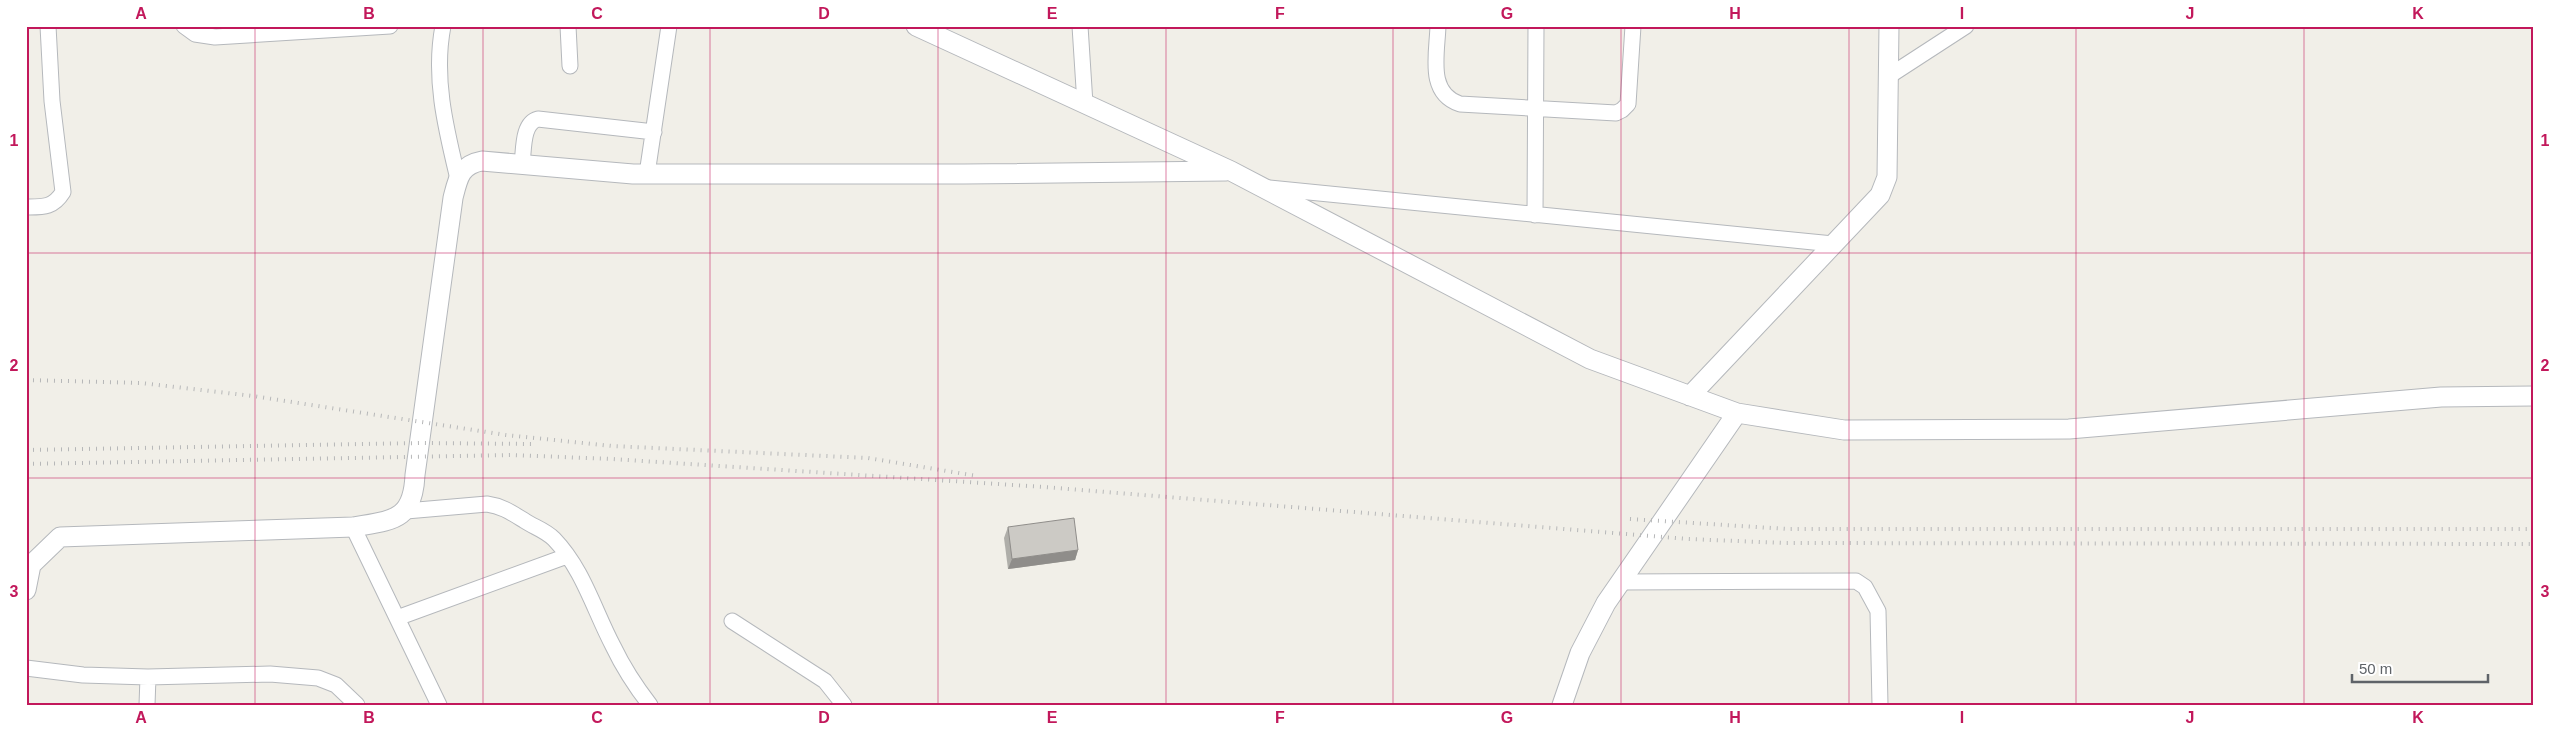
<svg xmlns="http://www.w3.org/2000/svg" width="2559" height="731" font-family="Helvetica,sans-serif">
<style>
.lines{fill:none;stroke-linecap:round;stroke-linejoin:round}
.minor-casing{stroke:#b5b8bc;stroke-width:17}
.tertiary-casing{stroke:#b5b8bc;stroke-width:21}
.minor{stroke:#fff;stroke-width:15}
.tertiary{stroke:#fff;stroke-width:19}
.rail{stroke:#b6b7b8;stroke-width:4;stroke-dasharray:1 6;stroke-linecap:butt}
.wall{fill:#afaea9}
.shaded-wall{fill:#8f8d8a}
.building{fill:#cccac5;stroke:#8f8d8a}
.grid{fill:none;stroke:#c2185b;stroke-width:1;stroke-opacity:0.55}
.neatline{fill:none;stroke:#c2185b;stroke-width:2}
.grid-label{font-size:16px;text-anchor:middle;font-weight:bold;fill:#c2185b}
</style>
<rect width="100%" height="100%" fill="#f1efe8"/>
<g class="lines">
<!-- minor casing -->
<g class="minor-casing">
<path id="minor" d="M184,26L195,34L215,37L390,26
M443,26C433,78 446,129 458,179
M568,26L570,66
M1080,26L1085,104
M1438,26C1437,55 1427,93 1460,104L1616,113L1622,110L1628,104L1633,26
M1889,76L1966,26
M522,164C524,150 522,123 538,119L654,132
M647,174L669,26
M1269,188L1833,244
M26,207C43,207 53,208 63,192L52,101L48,26
M1535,215L1536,26
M406,511L487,504C502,506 512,513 525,521C534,527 545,530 554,539C583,569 594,610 613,646C623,667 636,687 650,705
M353,527L439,705
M1621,582L1856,581L1865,587L1878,611L1880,705
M397,618L567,556
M732,621L825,681L844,705
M26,668L83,675L148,677L270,674L318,678L336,685L357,705
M147,705L148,677"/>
</g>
<!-- tertiary casing -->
<g class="tertiary-casing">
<path id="tertiary" d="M916,26L1231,171L1590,359L1737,413L1844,430L2069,429L2441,397L2533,396
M1690,396L1880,195L1887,177L1889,26
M26,590L31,565L60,537L353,527C393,520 413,521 415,475L453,198C458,178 460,165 482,161L633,174H964L1226,171
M1562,705L1580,653L1606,603L1737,413"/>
</g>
<!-- minor -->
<use href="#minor" class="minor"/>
<!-- tertiary -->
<use href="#tertiary" class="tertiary"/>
<!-- rail -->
<path class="rail" d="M26,380L141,383L253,396L506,435L612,446L868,458L977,476
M26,450L419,443L531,444
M26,464L512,455L612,459L1044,487L1688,539L1784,543L2533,544
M1630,519L1788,529H2533"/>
</g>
<!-- wall -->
<path class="wall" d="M1008,527L1078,550L1075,560L1008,569L1004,538Z"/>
<!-- shaded-wall -->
<path class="shaded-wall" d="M1078,550L1075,560L1008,569L1012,559Z"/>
<!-- building -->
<path class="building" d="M1074,518L1078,550L1012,559L1008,527Z"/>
<!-- grid -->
<path class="grid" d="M255,26V705M483,26V705M710,26V705M938,26V705M1166,26V705M1393,26V705M1621,26V705M1849,26V705M2076,26V705M2304,26V705M26,253H2533M26,478H2533"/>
<!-- border -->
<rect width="2559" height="731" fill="none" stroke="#ffffff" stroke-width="55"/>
<!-- scale -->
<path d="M2352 674v8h136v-8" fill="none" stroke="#5f6368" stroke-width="2.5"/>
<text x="2359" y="674" font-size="15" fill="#5f6368" stroke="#ffffff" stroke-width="4" paint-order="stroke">50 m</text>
<rect x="28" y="28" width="2504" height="676" class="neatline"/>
<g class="grid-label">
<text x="141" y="19">A</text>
<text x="369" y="19">B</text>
<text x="597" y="19">C</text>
<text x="824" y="19">D</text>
<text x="1052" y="19">E</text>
<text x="1280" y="19">F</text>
<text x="1507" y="19">G</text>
<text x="1735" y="19">H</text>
<text x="1962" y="19">I</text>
<text x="2190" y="19">J</text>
<text x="2418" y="19">K</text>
<text x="14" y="146">1</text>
<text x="2545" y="146">1</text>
<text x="14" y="371">2</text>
<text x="2545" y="371">2</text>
<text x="14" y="597">3</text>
<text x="2545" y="597">3</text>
<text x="141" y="723">A</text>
<text x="369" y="723">B</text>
<text x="597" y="723">C</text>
<text x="824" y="723">D</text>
<text x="1052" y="723">E</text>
<text x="1280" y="723">F</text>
<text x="1507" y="723">G</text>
<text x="1735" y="723">H</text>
<text x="1962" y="723">I</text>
<text x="2190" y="723">J</text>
<text x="2418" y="723">K</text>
</g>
</svg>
